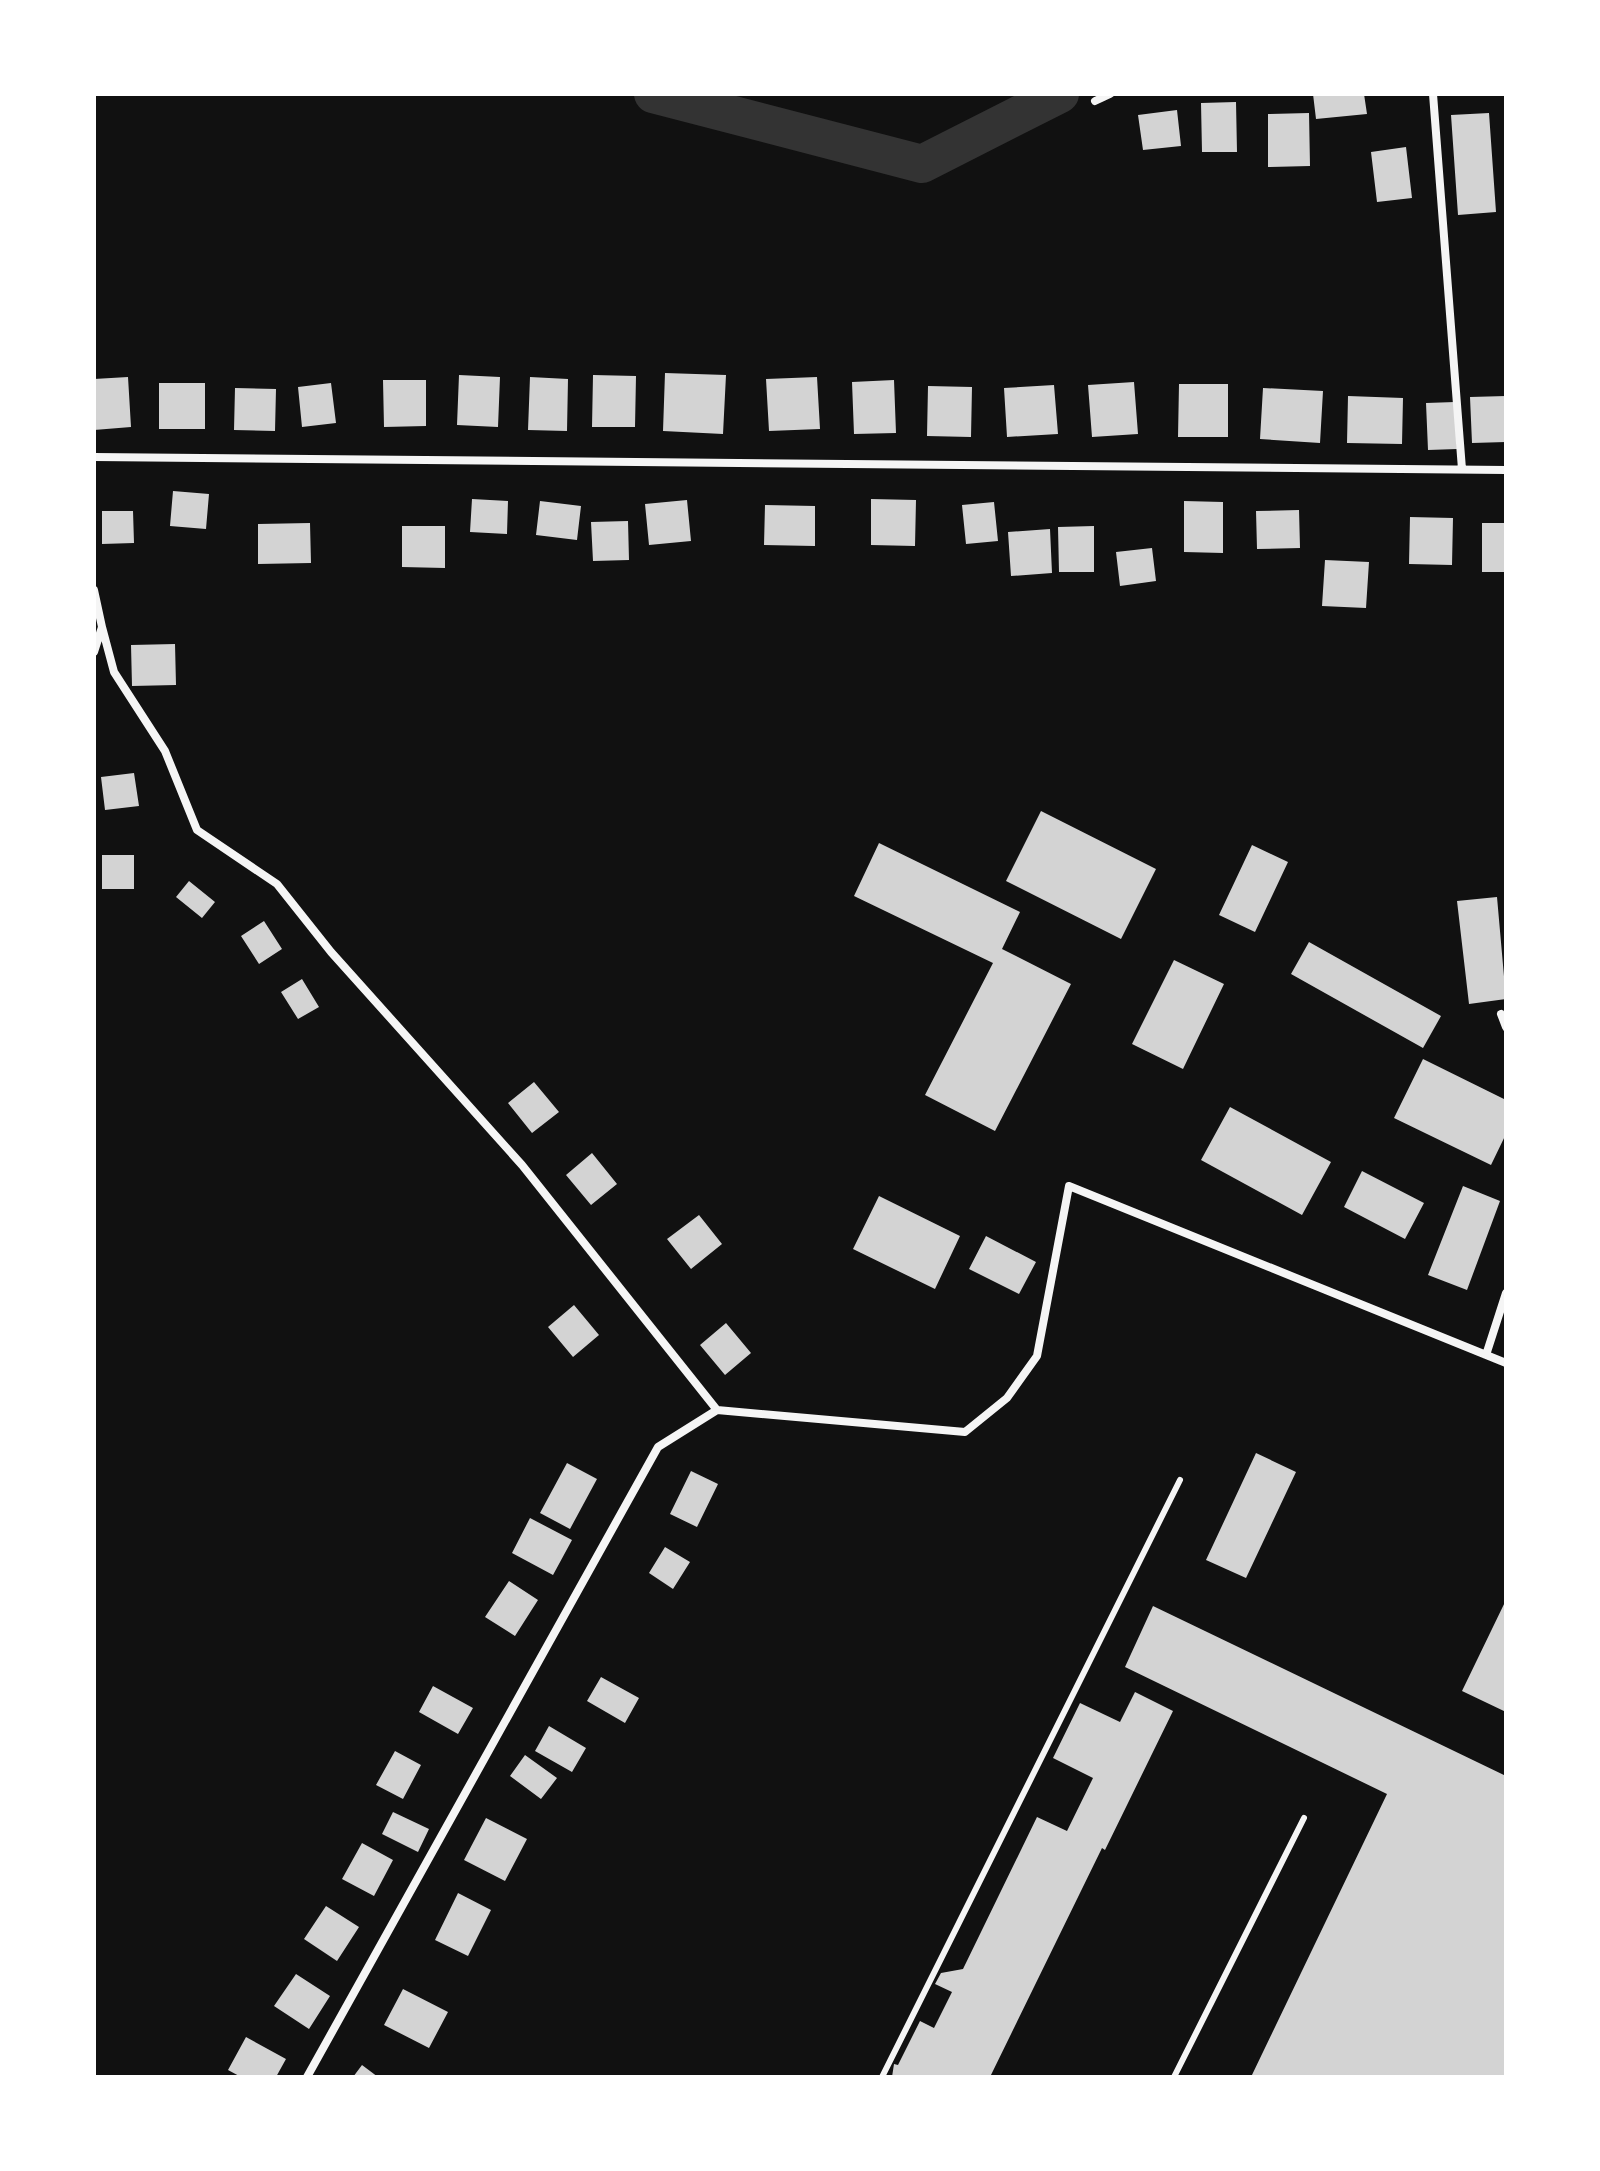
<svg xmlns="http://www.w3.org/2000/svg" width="1600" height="2171" font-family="'PT Sans',sans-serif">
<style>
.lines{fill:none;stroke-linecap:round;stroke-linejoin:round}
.river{stroke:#333;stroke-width:38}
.building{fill:#d3d3d3}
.service{stroke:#f5f5f5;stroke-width:6}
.minor{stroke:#f5f5f5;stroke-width:8}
</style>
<rect width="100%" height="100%" fill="#111"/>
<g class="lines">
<!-- river -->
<path class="river" d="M653,94L922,164L1060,94"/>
</g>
<!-- building -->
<path class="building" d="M1313,94H1364L1367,114L1316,119Z
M1236,102L1237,152H1202L1201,103Z
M1177,110L1181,146L1143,150L1138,115Z
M1309,113L1310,166L1268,167V114Z
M1489,113L1496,212L1458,215L1451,115Z
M1406,147L1412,198L1377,202L1371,152Z
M665,373L726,375L723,434L663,431Z
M459,375L500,377L498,427L457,425Z
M593,375L636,376L635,427H592Z
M128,377L131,427L94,430V379Z
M530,377L568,379L567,431L528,430Z
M817,377L820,429L769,431L766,379Z
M383,380H426V426L384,427Z
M894,380L896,433L854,434L852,382Z
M1134,382L1138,434L1092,437L1088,385Z
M159,383H205V429H159Z
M331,383L336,423L302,427L298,387Z
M1179,384H1228V437H1178Z
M1054,385L1058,434L1007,437L1004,388Z
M928,386L972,387L971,437L927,436Z
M235,388L276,389L275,431L234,430Z
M1263,388L1323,391L1320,443L1260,439Z
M1348,396L1403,398L1402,444L1347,443Z
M1506,396V442L1472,443L1470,397Z
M1455,402L1457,449L1428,450L1426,403Z
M173,491L209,494L206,529L170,526Z
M472,499L508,501L507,534L470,532Z
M871,499L916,500L915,546L871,545Z
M687,500L691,541L649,545L645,504Z
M540,501L581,506L577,540L536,535Z
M1184,501L1223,502V553L1184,552Z
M994,502L998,541L966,544L962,505Z
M765,505L815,506V546L764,545Z
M1299,510L1300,548L1257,549L1256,511Z
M102,511H133L134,543L102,544Z
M1410,517L1453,518L1452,565L1409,564Z
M628,521L629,560L593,561L591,522Z
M310,523L311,563L258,564V524Z
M1482,523H1506V572H1482Z
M402,526H445V568L402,567Z
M1094,526V572H1059L1058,527Z
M1050,529L1052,573L1011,576L1008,532Z
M1152,548L1156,581L1120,586L1116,552Z
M1325,560L1369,562L1366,608L1322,606Z
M175,644L176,685L132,686L131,645Z
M134,773L139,806L105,810L101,777Z
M1041,811L1156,869L1121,939L1006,881Z
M879,843L1020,912L1002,949L1071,984L995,1131L925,1095L993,963L854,896Z
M1252,845L1288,862L1255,932L1219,915Z
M102,855H134V889H102Z
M189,881L215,902L202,918L176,897Z
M1497,897L1506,999L1469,1004L1457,901Z
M264,921L282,949L259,964L241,936Z
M1309,942L1441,1016L1423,1048L1291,974Z
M1174,960L1224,984L1183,1069L1132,1044Z
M302,979L319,1007L298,1019L281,992Z
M1423,1059L1506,1100V1134L1491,1165L1394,1118Z
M534,1082L559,1112L532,1133L508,1103Z
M1230,1107L1331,1162L1302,1215L1201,1160Z
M592,1153L617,1184L591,1205L566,1175Z
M1362,1171L1424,1203L1405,1239L1344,1207Z
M1463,1186L1500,1201L1467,1290L1428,1275Z
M879,1196L960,1236L935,1289L853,1249Z
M699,1215L722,1244L691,1269L667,1239Z
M986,1236L1036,1262L1019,1294L969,1269Z
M574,1305L599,1335L573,1357L548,1327Z
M726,1323L751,1353L725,1375L700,1345Z
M1256,1453L1296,1472L1246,1578L1206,1560Z
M567,1463L597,1479L570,1529L540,1513Z
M691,1471L718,1484L697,1527L670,1514Z
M530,1518L572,1540L553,1575L512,1553Z
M665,1547L690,1562L673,1589L649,1573Z
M509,1581L538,1600L515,1636L485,1617Z
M1506,1600V1712L1462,1691Z
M1153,1606L1506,1776V2077H1251L1387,1794L1125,1667Z
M601,1677L639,1698L625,1723L587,1701Z
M433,1686L473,1708L458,1734L419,1712Z
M1135,1692L1173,1711L1105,1850L1102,1848L990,2077H892L894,2064L898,2065L920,2021L934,2028L952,1992L935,1984L941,1973L963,1969L1037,1817L1067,1831L1093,1778L1053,1758L1080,1703L1120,1722Z
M549,1726L586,1748L572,1772L535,1751Z
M395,1751L421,1765L403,1799L376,1785Z
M525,1755L557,1778L541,1799L510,1776Z
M393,1812L429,1829L418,1852L382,1834Z
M486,1818L527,1839L505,1881L464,1860Z
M362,1843L393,1860L374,1896L342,1879Z
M458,1893L491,1910L468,1956L435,1940Z
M326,1906L359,1927L337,1961L304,1939Z
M296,1974L330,1996L309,2029L274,2006Z
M403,1989L448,2012L429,2048L384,2025Z
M246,2037L286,2059L276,2077H241L228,2070Z
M362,2065L378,2077H353Z"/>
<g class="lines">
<!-- service -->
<path class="service" d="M882,2077L1180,1480
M1174,2077L1304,1818"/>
<!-- minor -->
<path class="minor" d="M1433,94L1462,469
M1095,101L1110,94
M94,457L1506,470
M94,590L102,627L94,652
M102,627L114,672L165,751L197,830L277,884L331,952L522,1165L717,1410
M1501,1014L1506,1027
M1486,1355L1506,1293
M307,2077L658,1447L717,1410L965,1432L1007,1398L1037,1356L1069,1186L1506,1363"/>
</g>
<!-- border -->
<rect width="1600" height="2171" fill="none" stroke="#ffffff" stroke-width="192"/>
</svg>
